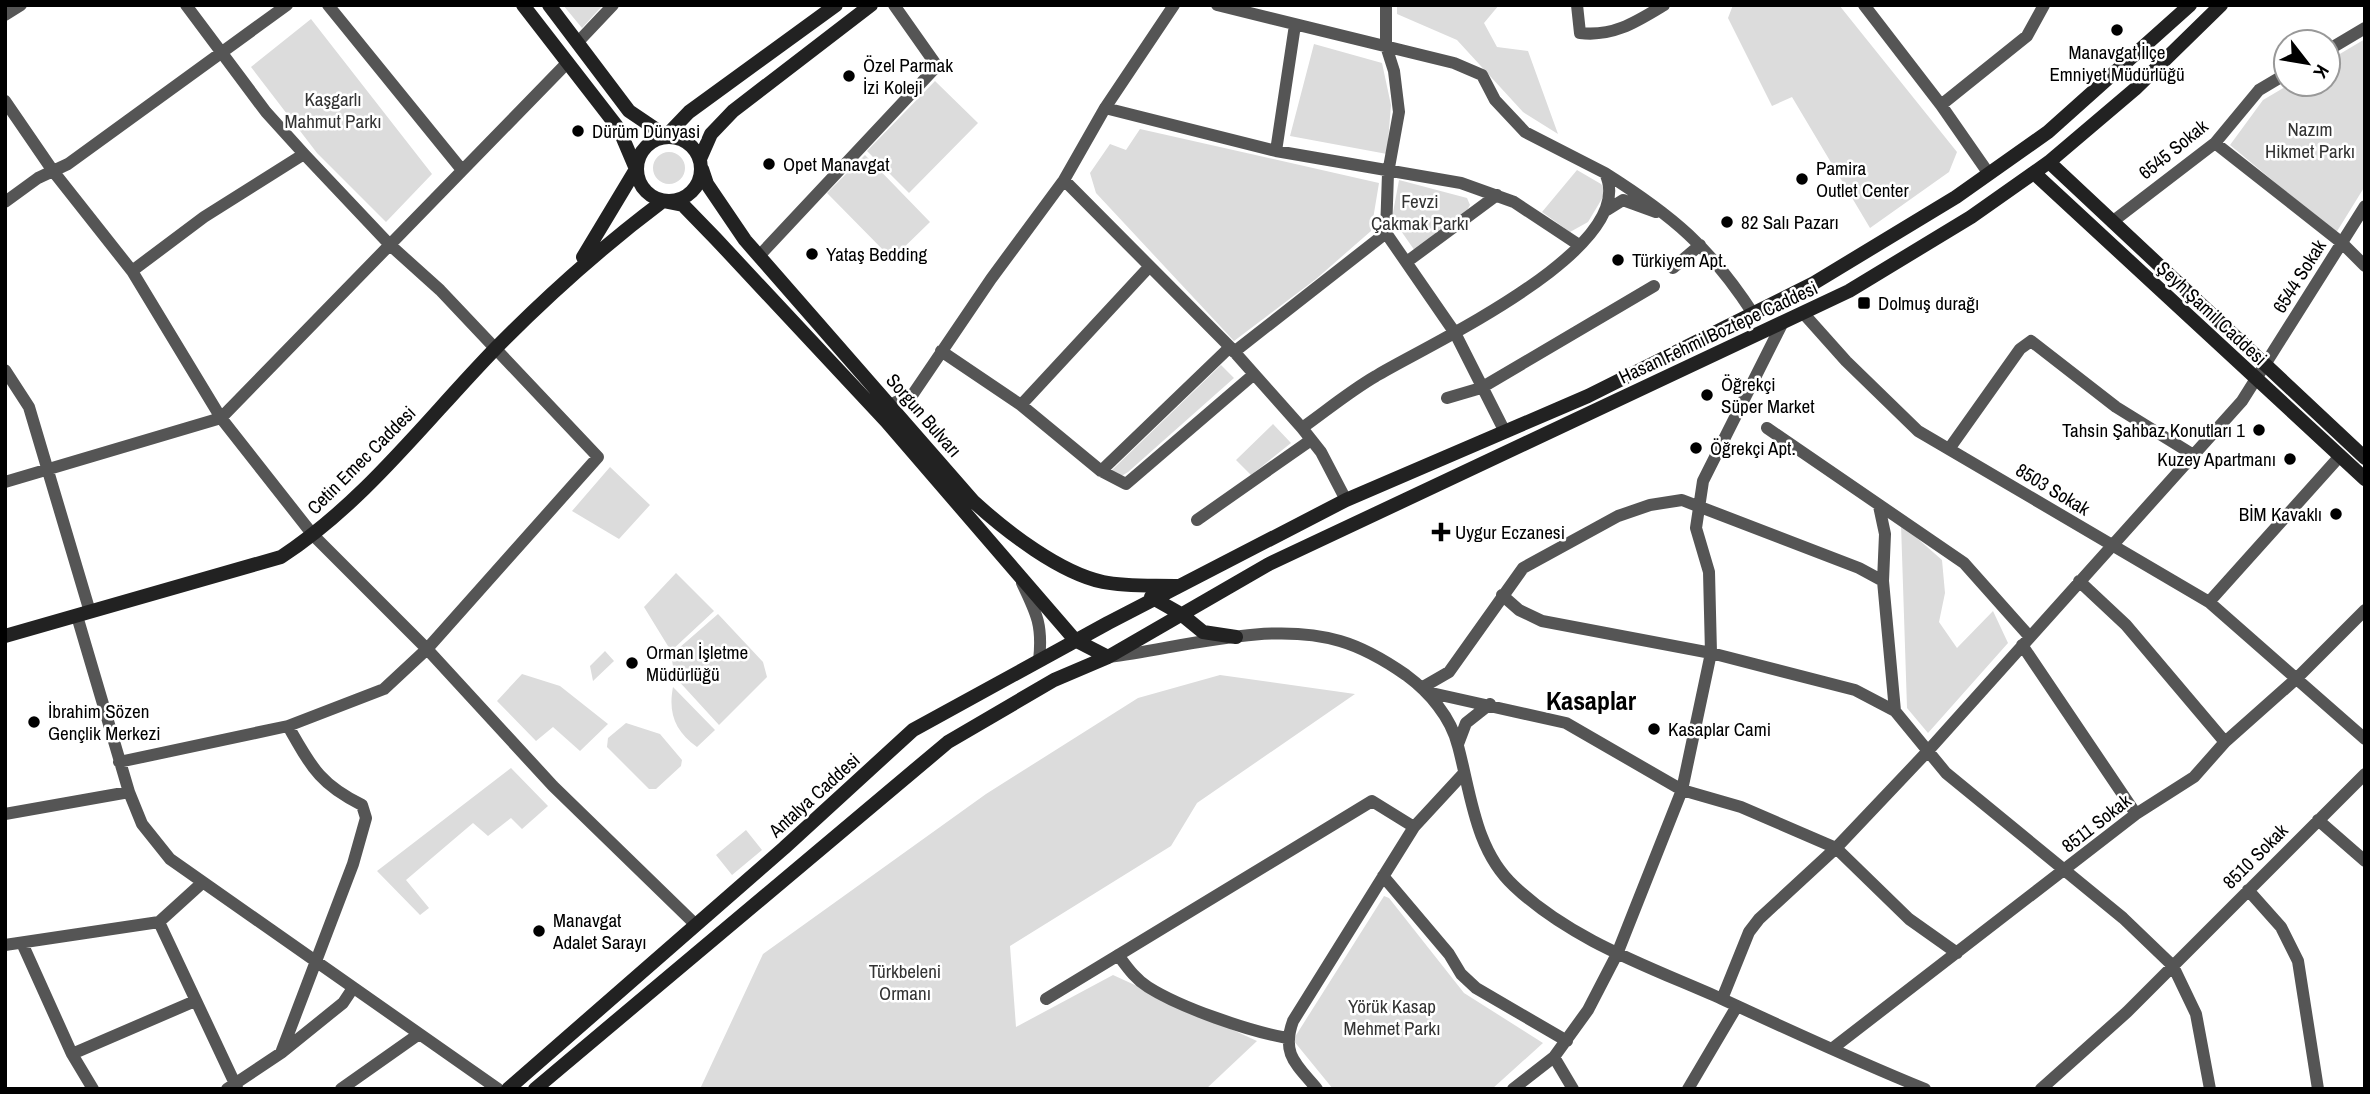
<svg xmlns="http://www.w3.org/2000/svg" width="2370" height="1094" font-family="'Archivo Narrow',sans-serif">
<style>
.green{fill:#dcdcdc}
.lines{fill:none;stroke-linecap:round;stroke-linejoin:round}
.street{stroke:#555;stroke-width:12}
.secondary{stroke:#222;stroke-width:14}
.poi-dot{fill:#000;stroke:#fff;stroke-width:2.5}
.labels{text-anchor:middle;stroke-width:5;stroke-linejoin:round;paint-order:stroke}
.poi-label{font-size:19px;fill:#000;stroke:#fff;text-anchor:start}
.park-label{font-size:19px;fill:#333;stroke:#fff}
.street-label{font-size:19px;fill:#000;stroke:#fff}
.district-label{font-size:26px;font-weight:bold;fill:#000;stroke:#fff}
</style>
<rect width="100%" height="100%" fill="#fff"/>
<!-- green -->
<path class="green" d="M563,5H603L582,28Z
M1397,5H1499L1484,23L1497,47L1528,51L1558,134L1523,112L1457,40L1397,14Z
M1733,5H1839L1957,152L1949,172L1870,228L1792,97L1772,106L1728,18Z
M311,19L432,174L386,222L317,153L251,67Z
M2365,39V186L2336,233L2230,145L2263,100L2290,84H2328V61Z
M1314,44L1382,63L1391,105L1387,154L1290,136Z
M935,81L978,123L909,193L867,151Z
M1140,129L1379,183L1371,231L1316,279L1234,341L1096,193L1090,173L1110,144L1126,150Z
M653 168a16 16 0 1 1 32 0a16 16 0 1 1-32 0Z
M865,155L930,222L892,259L827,193Z
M1577,170L1601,184L1606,192L1588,222L1570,232L1542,212Z
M1399,180L1467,198L1470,205L1466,212L1415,251L1392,218Z
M1221,365L1234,378L1128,472L1120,477L1111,471Z
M1273,424L1291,443L1251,475L1236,460Z
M610,467L650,505L619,539L572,511Z
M1901,524L1942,560L1945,593L1939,622L1957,648L1993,611L2008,643L1928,733L1907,708Z
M676,573L714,611L671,651L644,607Z
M718,614L763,662L767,677L719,725L675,677L671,655Z
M605,651L614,661L593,681L590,666Z
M522,674L560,686L608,724L580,751L553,727L536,741L497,701Z
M1220,675L1355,694L1197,803L1171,846L1010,946L1016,1027L1113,975L1257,1041L1206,1089H700L763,954L986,794L1138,698Z
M673,687L715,730L697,747C675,731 668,713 673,687Z
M626,723L660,734L682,760L681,766L656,789H649L607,747L608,738Z
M511,768L548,806L522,829L511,818L488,836L473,823L406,880L429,908L420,915L377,871Z
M746,830L762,850L732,875L716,855Z
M1384,896L1389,898L1464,993L1543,1043L1492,1089H1333L1293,1040Z"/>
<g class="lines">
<!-- street -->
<path class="street" d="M328,5L462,170
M1217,5L1454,63L1482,75L1495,100L1525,132L1605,173C1642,248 1425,346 1376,376C1350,391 1326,411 1302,428
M1386,5V46L1394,71L1399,112L1388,173L1386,233L1455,333L1505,432
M1577,5L1580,33C1613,37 1636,22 1664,5
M1864,5L1941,105L1989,174
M5,15L21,5
M578,42L613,5
M2328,50L2365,28
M5,101L53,171L132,271L221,418L313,535L427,649L553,786L696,925
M1941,105L2027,36L2044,5
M1105,108L1276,151L1461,183L1514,202L1579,245
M2215,143L2342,243L2365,266
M1276,151L1295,25
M1605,173C1673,216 1710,247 1754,315
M1064,180L1230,347L1302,428L1321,452L1346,500
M5,202L38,178L68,164L287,5
M1607,210L1623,200L1656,212
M2112,222L2215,143L2259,90L2286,74
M759,256L937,66L894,5
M1408,261L1497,195
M1673,268L1700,245
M132,271L204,217L304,154
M1804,314L1846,361L1918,431L2209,602L2365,739
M941,351L1021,405L1101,471L1126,484L1253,375
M1234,352L1386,233
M5,370L29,407L90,612
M1447,398L1481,388L1654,286
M890,405L913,394L991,279L1064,180L1105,108L1174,5
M1021,405L1149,267
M1767,428L1964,563L2029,636
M1949,449L2020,349L2031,341L2116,407L2192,454
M1101,471L1230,347
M5,482L221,418L568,62
M1879,506L1885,534L1883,581L1895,711
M1197,520L1311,440
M2079,581L2126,625L2225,742
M1022,583C1037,614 1043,626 1039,661
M1502,595L1519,610L1542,621L1711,653L1855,690L1895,711L1946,773L2123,918L2173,966L2196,1014L2210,1089
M2209,602L2340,456
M77,616L129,792L142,824L170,859L498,1089
M2022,645L2136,814
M1109,657C1180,648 1271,620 1340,641C1364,648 1386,661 1406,675C1429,692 1451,717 1458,746C1471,794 1475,850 1514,886C1572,941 1650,967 1722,999C1789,1030 1856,1061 1925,1089
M1423,687L1449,672L1523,568L1618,516L1650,505L1682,500L1859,568L1883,581
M1427,692L1566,723L1682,790L1741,807L1836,848L1909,919L1957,953
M1458,744L1466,723L1490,704
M119,762L288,726L384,689L427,649L598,457L440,290L390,245L304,154L266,112L186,5
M5,814L129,792
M2318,820L2365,861
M1383,876L1449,954L1461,974L1476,988L1567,1041
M2248,890L2281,927L2298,961L2318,1089
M159,922L237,1088
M22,943L72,1054L93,1089
M5,945L159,922L202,883
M1118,955C1127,967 1135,979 1148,987C1181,1008 1249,1031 1287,1038
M1046,999L1372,801L1414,827L1463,774
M1722,999L1749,932L1759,919L1836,848L1927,752L2242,401L2365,206
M1833,1048L2136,814L2194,777L2225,742L2296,679L2365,610
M281,1053L343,1003L353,988
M72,1054L195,1001
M1554,1057L1573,1089
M227,1089L281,1053L353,864L366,818L362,805C319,784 311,766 288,726
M341,1089L419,1034
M1317,1089C1296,1064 1281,1054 1293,1021L1414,827
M1513,1089L1554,1057L1588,1010L1617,954L1682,790L1711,653L1709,572L1696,528L1703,481L1782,324
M1688,1089L1737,1006
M2041,1089L2127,1012L2365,774"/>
<!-- secondary -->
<path class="secondary" d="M523,5L619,129L636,169L583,257
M549,5L629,111L666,136L689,112L836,5
M637 169a32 32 0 1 1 64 0a32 32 0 1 1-64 0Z
M700,159L711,134L733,111L871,5
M2049,162L2365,458
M702,169L707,184L745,240L974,502C1007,532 1060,573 1103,582C1127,587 1154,585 1179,586
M2034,173L2365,479
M1151,597L1181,614L1203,632L1236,637
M5,636L281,557C365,502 426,420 495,349C548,295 603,246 663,201L683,205L716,239L886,421L1075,640L1108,657
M508,1089L784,848L913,730L1108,623L1346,500L1588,396L1814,283L1956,197L2048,132L2190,5
M535,1089L948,742L1054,680L1108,657L1269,564L1849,291L1971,217L2049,162L2135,89L2221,5"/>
</g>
<!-- markers -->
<g class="poi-dot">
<circle cx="2117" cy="30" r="7"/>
<circle cx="849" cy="76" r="7"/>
<circle cx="578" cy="131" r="7"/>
<circle cx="769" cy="164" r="7"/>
<circle cx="1802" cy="179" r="7"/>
<circle cx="1727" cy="222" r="7"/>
<circle cx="812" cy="254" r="7"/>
<circle cx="1618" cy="260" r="7"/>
<rect x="1857" y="296" width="14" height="14" rx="3.5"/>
<circle cx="1707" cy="395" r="7"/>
<circle cx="2259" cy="430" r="7"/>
<circle cx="1696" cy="448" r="7"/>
<circle cx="2290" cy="459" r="7"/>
<circle cx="2336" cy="514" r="7"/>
<path d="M1437.5 521.5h7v7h7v7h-7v7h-7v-7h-7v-7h7z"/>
<circle cx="632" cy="663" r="7"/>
<circle cx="34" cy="722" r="7"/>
<circle cx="1654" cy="729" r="7"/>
<circle cx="539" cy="931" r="7"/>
</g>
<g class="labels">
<!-- poi labels -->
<g class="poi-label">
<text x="2117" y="59" text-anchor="middle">Manavgat İlçe<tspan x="2117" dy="22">Emniyet Müdürlüğü</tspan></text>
<text x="863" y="72">Özel Parmak<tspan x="863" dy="22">İzi Koleji</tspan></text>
<text x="592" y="138">Dürüm Dünyasi</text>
<text x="783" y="171">Opet Manavgat</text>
<text x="1816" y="175">Pamira<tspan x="1816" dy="22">Outlet Center</tspan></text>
<text x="1741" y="229">82 Salı Pazarı</text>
<text x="826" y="261">Yataş Bedding</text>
<text x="1632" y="267">Türkiyem Apt.</text>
<text x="1878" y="310">Dolmuş durağı</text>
<text x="1721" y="391">Öğrekçi<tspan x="1721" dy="22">Süper Market</tspan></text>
<text x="2245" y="437" text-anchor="end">Tahsin Şahbaz Konutları 1</text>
<text x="1710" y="455">Öğrekçi Apt.</text>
<text x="2276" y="466" text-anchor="end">Kuzey Apartmanı</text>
<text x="2322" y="521" text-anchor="end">BİM Kavaklı</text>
<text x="1455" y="539">Uygur Eczanesi</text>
<text x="646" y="659">Orman İşletme<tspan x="646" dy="22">Müdürlüğü</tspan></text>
<text x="48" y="718">İbrahim Sözen<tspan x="48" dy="22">Gençlik Merkezi</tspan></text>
<text x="1668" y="736">Kasaplar Cami</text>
<text x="553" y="927">Manavgat<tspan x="553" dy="22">Adalet Sarayı</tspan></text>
</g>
<!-- park labels -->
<g class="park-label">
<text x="333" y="106">Kaşgarlı<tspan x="333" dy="22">Mahmut Parkı</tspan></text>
<text x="2310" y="136">Nazım<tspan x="2310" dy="22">Hikmet Parkı</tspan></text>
<text x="1420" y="208">Fevzi<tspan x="1420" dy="22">Çakmak Parkı</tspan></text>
<text x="905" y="978">Türkbeleni<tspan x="905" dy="22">Ormanı</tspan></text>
<text x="1392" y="1013">Yörük Kasap<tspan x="1392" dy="22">Mehmet Parkı</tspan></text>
</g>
<!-- street labels -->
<g class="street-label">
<text transform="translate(2173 149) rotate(-39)" y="7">6545 Sokak</text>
<text transform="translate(2299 276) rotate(-58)" y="7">6544 Sokak</text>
<text transform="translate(2212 313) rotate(43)" y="7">Şeyh Şamil Caddesi</text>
<text transform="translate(1718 332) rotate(-25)" y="7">Hasan Fehmi Boztepe Caddesi</text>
<text transform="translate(924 415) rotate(49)" y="7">Sorgun Bulvarı</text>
<text transform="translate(361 460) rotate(-45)" y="7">Cetin Emec Caddesi</text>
<text transform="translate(2053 489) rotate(31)" y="7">8503 Sokak</text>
<text transform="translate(814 795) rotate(-42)" y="7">Antalya Caddesi</text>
<text transform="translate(2096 823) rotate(-38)" y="7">8511 Sokak</text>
<text transform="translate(2255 856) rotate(-45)" y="7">8510 Sokak</text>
</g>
<!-- district labels -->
<g class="district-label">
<text x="1591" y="710">Kasaplar</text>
</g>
</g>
<!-- border -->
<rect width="2370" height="1094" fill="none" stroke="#000000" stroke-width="14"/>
<!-- north arrow -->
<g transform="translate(2307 63) rotate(121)"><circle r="33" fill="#ffffff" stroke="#999999" stroke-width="2"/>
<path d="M0-5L12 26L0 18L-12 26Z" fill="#000000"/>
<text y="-10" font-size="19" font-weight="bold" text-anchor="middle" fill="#000000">K</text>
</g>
</svg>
